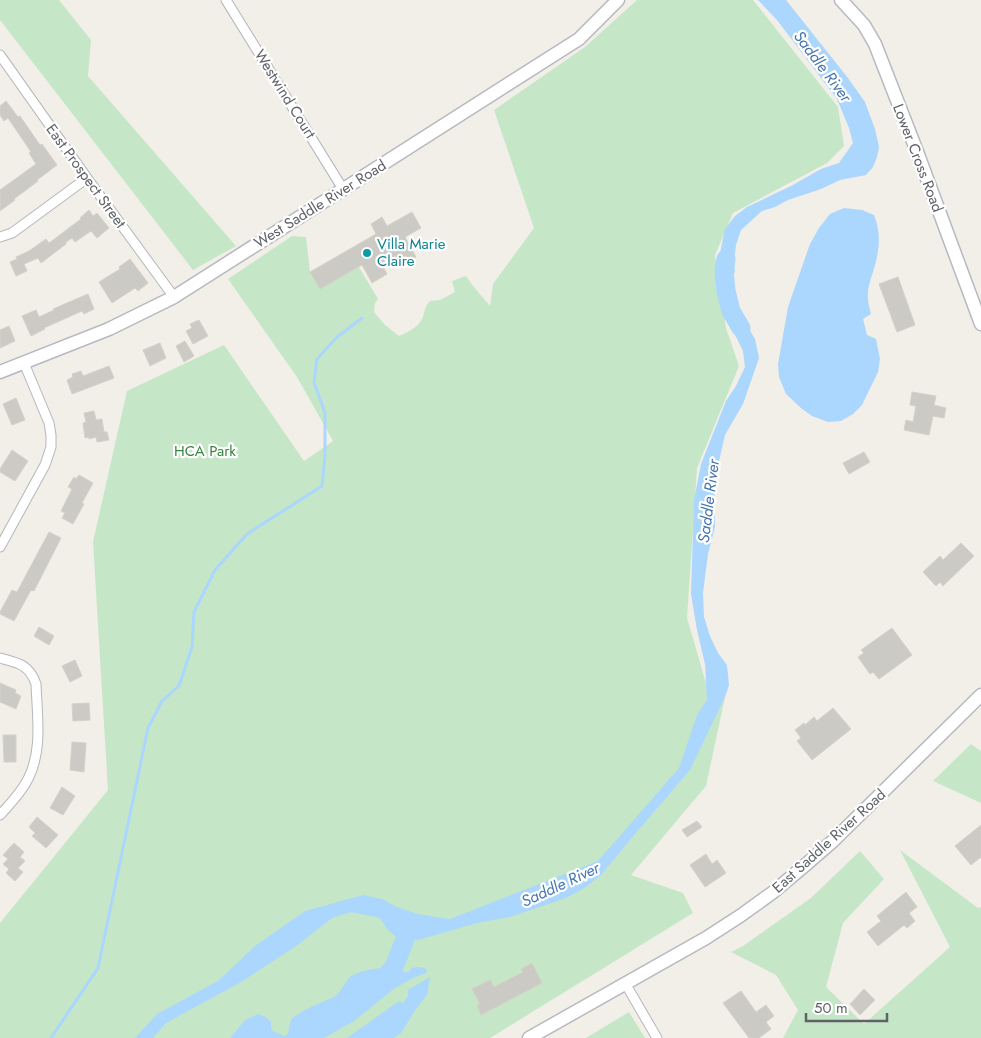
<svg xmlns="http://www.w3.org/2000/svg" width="981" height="1038" font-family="Jost,sans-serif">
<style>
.green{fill:#c5e7c7}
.water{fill:#abd6fd}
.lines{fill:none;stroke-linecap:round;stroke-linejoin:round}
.stream{stroke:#abd6fd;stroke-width:3}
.river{stroke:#abd6fd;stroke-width:19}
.building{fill:#cccac5;stroke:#d5d1c6}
.street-casing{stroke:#b5b7bc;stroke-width:11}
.secondary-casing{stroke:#b6b9bf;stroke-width:15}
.street{stroke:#fff;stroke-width:9}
.secondary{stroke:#fff;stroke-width:12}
.culture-dot{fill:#0f9aa8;stroke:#fff;stroke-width:2}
.labels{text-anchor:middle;stroke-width:4.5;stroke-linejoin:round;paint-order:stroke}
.street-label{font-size:15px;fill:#5f6268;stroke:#fff}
.culture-label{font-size:15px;fill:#0d838f;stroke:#fff;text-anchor:start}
.park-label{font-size:15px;fill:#38863f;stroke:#fff}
.water-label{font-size:16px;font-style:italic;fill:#4676b0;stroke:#fff}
</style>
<rect width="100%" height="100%" fill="#f1efe8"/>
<!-- green -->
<path class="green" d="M0,0H59L91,40L88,76L236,246L193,270L0,20Z
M637,0H753L838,107L844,146L827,163L733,213L715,255L726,328L739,366L697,468L687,618L711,700L725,697L706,786L631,875L683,893L693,913L490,1038H0V923L108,790L93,542L127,391L224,345L304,461L333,441L297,377L228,279L292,236L306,237L310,272L320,289L359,267L378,299L375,303L374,312L385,325L399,336C408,332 417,328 422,319C426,311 423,309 430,301L440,300L455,292L452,281L466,276C473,287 482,296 490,306L493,284L534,228L494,110L585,47Z
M971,744L981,751V803L933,781Z
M900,850L978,908L981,907V1038H783L798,1010L776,975L731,952L743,946L811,898L860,851L884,879L843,923L826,987L864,1024L950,947Z
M629,1012L645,1038H586Z"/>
<!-- water -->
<path class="water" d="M758,0H786L848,78L865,102L875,129L879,147L877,157L873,167L866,175L840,180L821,189L788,200L775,207L762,211L741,230L736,245L734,261L735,272L728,279L724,288L726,298L731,307L739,313L749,329L755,339L759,358L743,404L725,435L717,470L714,499L715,527L708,554L703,593L704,617L710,636L718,653L727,665L729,685L725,697L690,770L629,841L602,874L586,887L566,898L510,917L477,923L418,940L395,936L387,929L380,918L351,912L332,918L295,947L241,982L166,1023L153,1038H135L157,1014L218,981L255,946L305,911L363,895L382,899L397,907L417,914L450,919L598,861L679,768L697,715L707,700L705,664L697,630L691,594L694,500L701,464L726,401L736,386L745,367L743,351L719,302L715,278L725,229L735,216L747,207L791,186L821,169L839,163L853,143L849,128L837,99L777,20Z
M844,208L862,210L874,215C882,234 879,253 873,272C870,281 867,290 868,299C868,304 870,309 871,314L863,319L867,335L876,339L880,359L878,372L862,405L853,414L841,421L828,422L812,416L801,408L786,394L779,377L778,364L788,307L810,244L819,228L830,214Z
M419,967L424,968L427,970L426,973L413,978L395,988L354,1021L324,1038H230L245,1020L258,1014L266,1017L271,1022C270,1032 273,1031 280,1034C285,1036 282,1036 287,1035C289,1031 289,1025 291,1020C295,1013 323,1002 332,998C340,995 343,984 349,978C357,970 384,967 394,968C398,969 401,971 405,972L410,971L411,968Z
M430,977L427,995L416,1009L401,1033L394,1038H347L399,1001L403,1003L408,996V990Z"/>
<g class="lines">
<!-- stream -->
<path class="stream" d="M51,1038L98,968L148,728L162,701L179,686L192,647L194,612L215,570L247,534L322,486L325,457V413L314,382L317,359L337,337L362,318"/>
<!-- river -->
<path class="river" d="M726,259L724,271L726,291L731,311L741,328
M376,988L394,967L409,929L425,927"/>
</g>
<!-- building -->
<path class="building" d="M6,101L18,117L20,116L40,145L42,144L57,165L37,180L38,181L14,199L15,200L0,211V190L36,164L29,153L31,152L8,118L4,121L0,115V106Z
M89,210L93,216L97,213L109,228L97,238L91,231L75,242L72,238L66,242V244L41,263L38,258L24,264L27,271L16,276L10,262L17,259L16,257L29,251L46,239L49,243L81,219L80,218Z
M412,212L421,228L405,237L416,257L401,265L397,259L383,267L387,274L372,283L362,265L320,289L310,272L376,234L371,224L382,217L387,226Z
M130,259L148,283L138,291L135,288L112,303L99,282L120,269L119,267Z
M898,277L915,325L897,332L879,284Z
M88,294L94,309L84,314L82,311L44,328L45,329L31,336L22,316L36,310L39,317L54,310L53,309Z
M199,320L208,336L193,344L186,331L192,328L190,324Z
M9,326L15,341L0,348V330Z
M185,341L194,356L184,362L176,346Z
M160,343L166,358L150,366L143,350Z
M109,366L114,378L72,394L67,380L73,377L72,374L81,371L83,376Z
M912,392L936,396L934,405L946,408L944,418L933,416L929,435L904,430L906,420L913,422L916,406L910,405Z
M16,398L25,420L12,425L3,404Z
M94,411L96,420L102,419L104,432H107L109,440L97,442L96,437L89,439V437L85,438L83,423L86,422L84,413Z
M12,450L28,461L15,481L0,472V469Z
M864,452L870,462L849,474L843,463Z
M79,475L93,483L82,503L84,504L73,524L62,518L65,513L61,511L72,489L68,487L74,477L76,479Z
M49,532L61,538L34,591L31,590L14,621L0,614V612L12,590L17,592Z
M961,543L974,556L943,586L940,582L936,586L923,572L940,556L943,560Z
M39,627L54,636L49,645L34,636Z
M892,628L912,655L879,679L873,672L870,674L858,657L864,653L861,650Z
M75,660L82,676L70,682L62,666Z
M0,683L16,690L15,693L21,696L16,709L0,702Z
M89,703L90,720L73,721L72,704Z
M833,708L851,729L812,760L797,741L801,738L795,730L804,723L805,725L814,717L817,721Z
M3,735H16V762H4Z
M72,742L86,743L84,772L70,770Z
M62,787L75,796L63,815L50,808Z
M37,817L58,835L46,848L32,836L35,833L29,827Z
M697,821L702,827L687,837L682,830Z
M981,825V857L971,865L955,846Z
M14,843L24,852L20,857L25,861L18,868L23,872L15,881L6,873L9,869L3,864L8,859L3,855Z
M706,854L712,864L717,860L726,873L705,887L690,865Z
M906,892L917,907L909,913L915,921L907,928L904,925L878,946L867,932L881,921L877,916Z
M532,963L542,983L481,1015L477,1005L480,1004L472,989L490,980L494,987L523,972L521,969Z
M864,989L875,1000L860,1015L850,1004Z
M741,991L756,1012L766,1005L774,1016L766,1022L771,1029L759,1038H749L723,1003Z"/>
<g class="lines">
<!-- street casing -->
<g class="street-casing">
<path id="street" d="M226,0L343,189
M0,55L87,178L174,297
M0,237L12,233L87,178
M0,547L45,465L51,447V435L49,423L24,363
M0,658C18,663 29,664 36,684C37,715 43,750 28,779C21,793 10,804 0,815
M625,983L657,1038"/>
</g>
<!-- secondary casing -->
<g class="secondary-casing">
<path id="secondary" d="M841,0L864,25L875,44L916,149L981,324
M0,372L109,329L174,297L579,39L618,0
M529,1038L706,938L740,916L772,893L803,867L833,841L981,695"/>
</g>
<!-- street -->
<use href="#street" class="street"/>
<!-- secondary -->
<use href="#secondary" class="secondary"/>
</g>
<!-- markers -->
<circle class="culture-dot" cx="367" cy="253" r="5"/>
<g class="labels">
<!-- street labels -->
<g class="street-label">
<text transform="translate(285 94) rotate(58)" y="5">Westwind Court</text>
<text transform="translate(918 158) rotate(69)" y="5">Lower Cross Road</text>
<text transform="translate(86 176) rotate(54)" y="5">East Prospect Street</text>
<text transform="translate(320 204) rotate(-32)" y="5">West Saddle River Road</text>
<text transform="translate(829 841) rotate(-42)" y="5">East Saddle River Road</text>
</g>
<!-- culture labels -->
<g class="culture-label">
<text x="377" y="249">Villa Marie<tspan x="377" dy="17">Claire</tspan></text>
</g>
<!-- park labels -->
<g class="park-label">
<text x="205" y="456">HCA Park</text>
</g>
<!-- water labels -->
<g class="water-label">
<text transform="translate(823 66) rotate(53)" y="6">Saddle River</text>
<text transform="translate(708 501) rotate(-83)" y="6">Saddle River</text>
<text transform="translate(560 884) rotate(-25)" y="6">Saddle River</text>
</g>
</g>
<!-- scale -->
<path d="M806 1013v8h81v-8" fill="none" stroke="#5f6268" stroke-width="2.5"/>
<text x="814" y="1013" font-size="15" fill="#5f6268" stroke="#ffffff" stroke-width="4" paint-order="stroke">50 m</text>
</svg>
